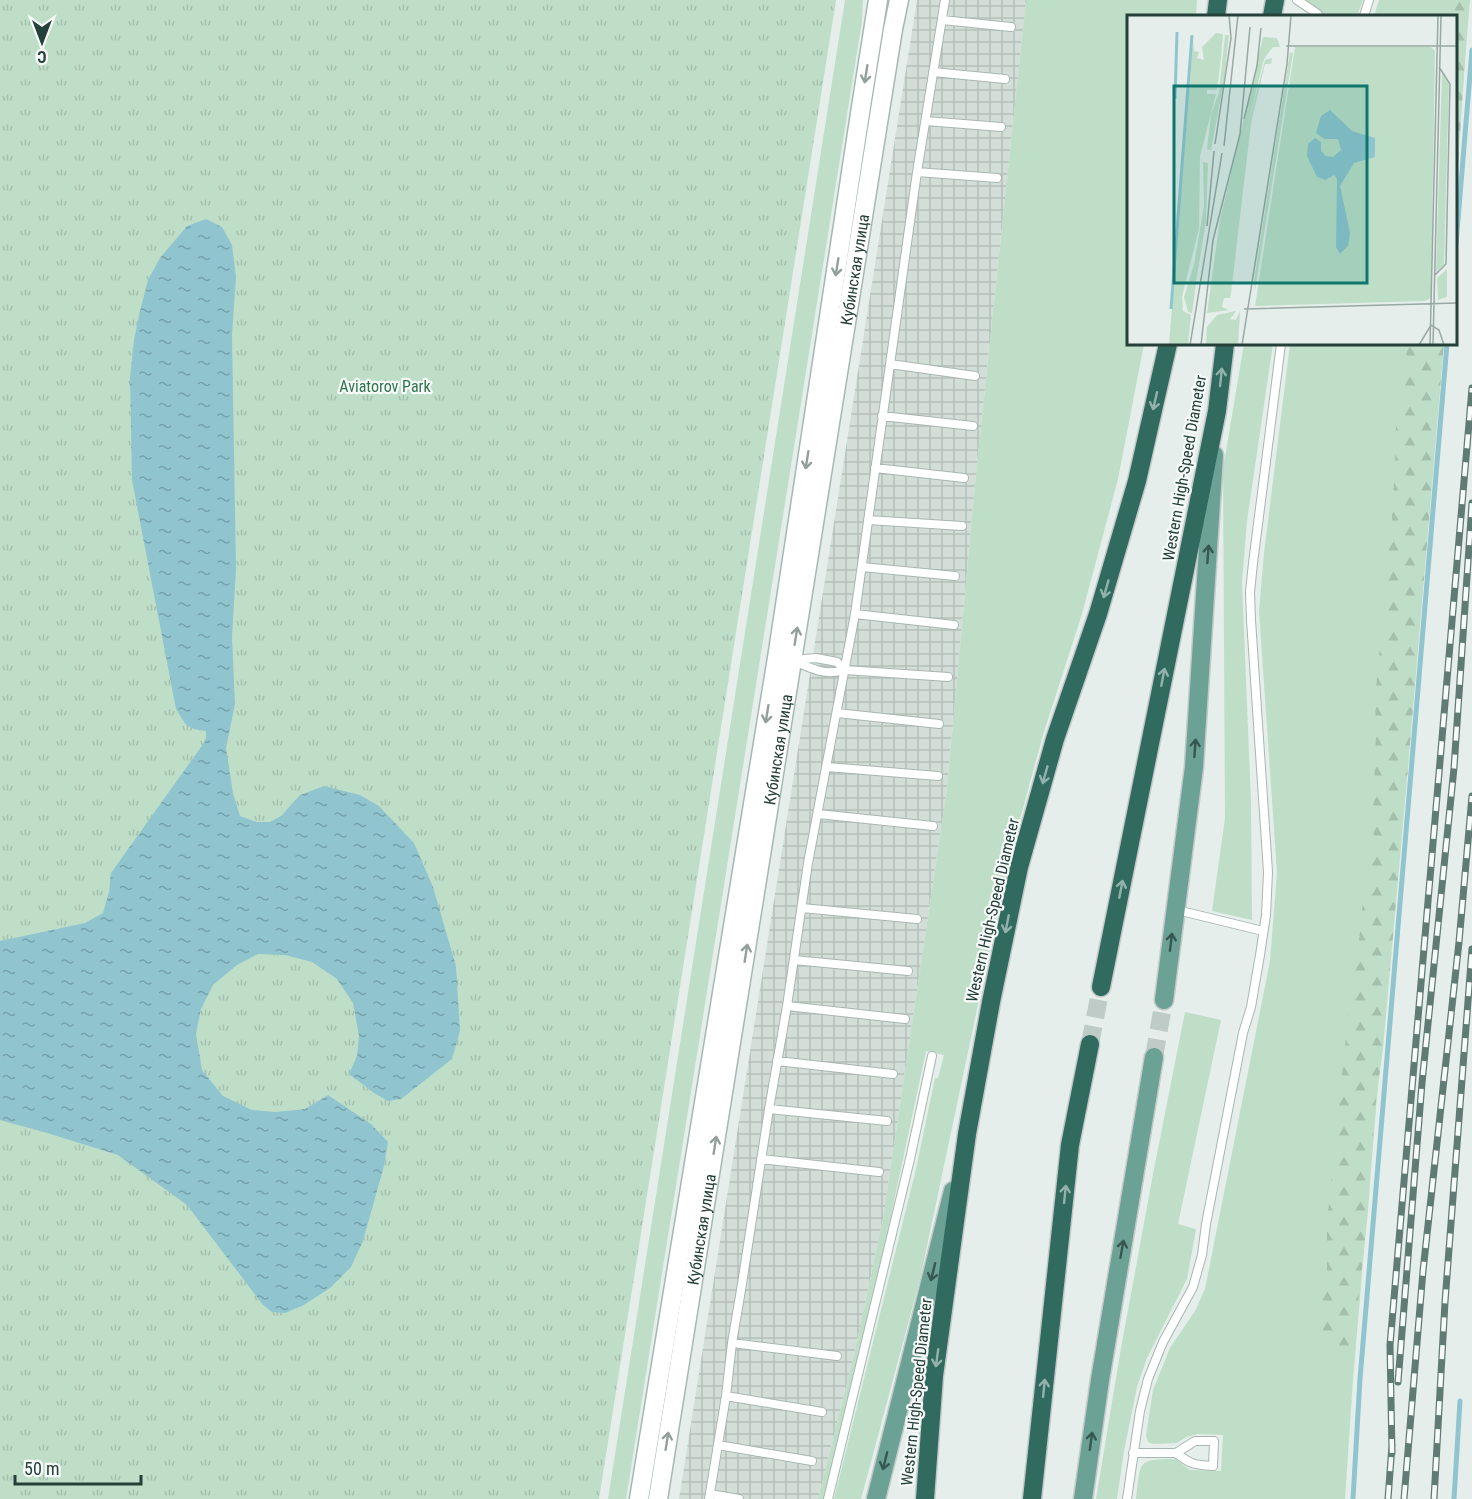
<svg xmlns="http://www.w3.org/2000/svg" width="1472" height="1499" font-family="'Roboto Condensed',sans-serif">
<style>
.industrial{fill:url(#industrial-grid)}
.grass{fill:#bfdec8}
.forest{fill:url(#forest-firs)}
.park{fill:url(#park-tufts)}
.water{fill:url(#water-ripples)}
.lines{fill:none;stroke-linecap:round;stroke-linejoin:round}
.stream{stroke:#90c5d0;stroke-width:5}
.primary-tunnel{stroke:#bfcbc7;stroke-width:18;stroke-dasharray:18 9;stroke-linecap:butt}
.motorway-tunnel{stroke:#bfcbc7;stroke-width:18;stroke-dasharray:18 9;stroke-linecap:butt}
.service-casing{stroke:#a8b6b1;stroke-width:10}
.secondary-casing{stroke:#a4b9b2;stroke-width:21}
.primary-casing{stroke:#c2c9c8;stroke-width:21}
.motorway-casing{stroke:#c2c9c8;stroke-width:21}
.service{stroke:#fff;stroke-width:8}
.secondary{stroke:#fff;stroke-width:18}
.primary{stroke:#6ca195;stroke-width:18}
.motorway{stroke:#316b60;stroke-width:18}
.rail-casing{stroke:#607a74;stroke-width:7}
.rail{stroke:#f6faf8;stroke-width:4.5;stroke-dasharray:14;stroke-linecap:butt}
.oneway{stroke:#929f9c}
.oneway2{stroke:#94b2ac}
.oneway3{stroke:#375850}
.labels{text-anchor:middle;stroke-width:4.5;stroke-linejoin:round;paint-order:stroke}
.street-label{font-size:16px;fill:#253f39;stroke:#f6faf8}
.park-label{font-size:16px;fill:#30754c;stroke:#f6faf8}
.inset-river{fill:none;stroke:#90c5d0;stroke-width:3}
.inset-road{fill:none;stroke:#98a8a3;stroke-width:1.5}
.view{fill:#0f766e;fill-opacity:0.15;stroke:#0f766e;stroke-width:3}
.inset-edge{fill:none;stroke:#253f39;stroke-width:3}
</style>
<defs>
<pattern id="industrial-grid" width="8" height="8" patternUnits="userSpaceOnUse" patternTransform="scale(1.5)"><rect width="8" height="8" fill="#d3ded9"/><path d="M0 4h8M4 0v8" fill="none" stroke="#b5c0bb"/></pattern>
<pattern id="forest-firs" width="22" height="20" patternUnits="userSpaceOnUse" patternTransform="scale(1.5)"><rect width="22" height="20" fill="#bfdec8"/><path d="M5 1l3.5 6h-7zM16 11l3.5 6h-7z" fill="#a4c0ad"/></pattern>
<pattern id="park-tufts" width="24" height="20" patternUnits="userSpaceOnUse" patternTransform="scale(1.5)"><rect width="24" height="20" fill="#bfdec8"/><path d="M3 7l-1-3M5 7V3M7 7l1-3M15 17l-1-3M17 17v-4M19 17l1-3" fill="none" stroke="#a4c0ad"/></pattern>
<pattern id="water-ripples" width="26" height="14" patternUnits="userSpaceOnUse" patternTransform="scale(1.5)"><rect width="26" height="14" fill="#90c5d0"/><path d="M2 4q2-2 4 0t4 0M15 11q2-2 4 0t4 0" fill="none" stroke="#75a1aa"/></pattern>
</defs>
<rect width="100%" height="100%" fill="#e5eeea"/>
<!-- industrial -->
<path class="industrial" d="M917,0H1026L976,474L947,789L883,1219L854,1355L818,1499H679Z"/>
<!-- grass -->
<path class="grass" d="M845,0H863L862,21L626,1499H608Z
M1026,0H1197L1196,16H1128V344H1144L1118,479L1082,614L1043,735L1008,863L920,1279L861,1499H834L916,1169L935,1078H938L944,1055L926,1051L889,1225L849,1395L823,1499H818L854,1355L883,1219L947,789L976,474Z
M1305,0H1363L1357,16H1322L1323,13Z
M1379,0H1470L1456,171V16H1374Z
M1244,344H1273L1247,521L1242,583L1251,801L1252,920L1212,911L1225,818L1223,469Z
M1290,344H1441L1353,1380L1345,1499H1136C1141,1461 1136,1459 1176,1459L1190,1470L1221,1471L1223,1435L1198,1434L1186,1437L1177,1443L1153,1444L1148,1442L1146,1435L1153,1390L1170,1348L1195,1311L1205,1289L1270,961L1277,873L1259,611L1264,553Z
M1185,1012L1221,1020L1178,1224L1196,1229L1187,1279L1147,1358L1137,1387L1124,1451L1117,1499H1096L1120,1354L1153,1174Z"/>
<!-- forest -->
<path class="forest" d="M1439,0H1469L1456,196V16H1433Z
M1407,344H1444L1408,768L1383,1049L1376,1100L1368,1211L1353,1350L1339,1349L1323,1333L1318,1309L1327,1282V1222L1347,1026L1358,951L1366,870L1374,844L1373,815L1376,735L1375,699L1392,518L1395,465L1396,426L1405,375Z"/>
<!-- park -->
<path class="park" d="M0,0H836L599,1499H0Z"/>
<!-- water -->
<path class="water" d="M206,219L222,227L232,245L236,277L232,335L236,569L232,637L235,704L226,748L233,793L240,816L257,822H270L281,816L300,795L324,786L360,795L379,806L414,843L433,887L456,966L460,1031L452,1059L401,1099L388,1101L374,1093L349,1074L357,1056L359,1036L353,1003L337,979L312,962L285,955L258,954L237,965L213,985L201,1009L196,1034L202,1070L223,1096L252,1110L276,1112L305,1109L328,1095L371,1124L388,1142L384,1166L363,1241L351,1267L330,1288L304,1305L285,1313L272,1312L263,1305L187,1205L118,1155L47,1133L0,1120V941L85,923L103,913L109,892L111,873L206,740V731C186,729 186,725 176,709L132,480L130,378L134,340L140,311L148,280L160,258L187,226Z"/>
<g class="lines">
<!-- stream -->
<path class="stream" d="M1456,244L1472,50
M1353,1499L1360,1379L1447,344
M1454,1499L1460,1401"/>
<!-- primary-tunnel -->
<path class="primary-tunnel" d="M1154,1057L1164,1000"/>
<!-- motorway-tunnel -->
<path class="motorway-tunnel" d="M1090,1044L1101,987"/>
<!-- service casing -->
<g class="service-casing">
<path id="service" d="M1297,0L1318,14V16
M1364,16L1369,0
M942,20L1011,27
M933,72L1005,79
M926,121L1001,127
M917,172L997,178
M890,364L975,376
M882,416L973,426
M875,468L964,478
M868,520L962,526
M862,567L955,576
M855,614L954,625
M793,660L816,658L837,662L845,670
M794,661C812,669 825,676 845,670L948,677
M837,713L939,724
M827,767L938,776
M818,814L933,826
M802,908L917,919
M1177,910L1263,931
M794,960L908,971
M787,1006L905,1019
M777,1061L893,1074
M769,1109L887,1121
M761,1159L879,1172
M732,1343L837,1356
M726,1396L822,1412
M718,1445L812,1461
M1133,1453H1176L1195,1441H1214L1213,1466C1194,1465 1192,1465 1176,1453
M710,1494L739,1499
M709,1499L726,1396L732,1343L742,1284L769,1109L787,1006L808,863L855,614L917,172L945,0
M828,1499L910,1159L932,1056
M1127,1499L1140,1411L1148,1379L1163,1342L1193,1287L1202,1255L1206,1224L1243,1033L1251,1007L1260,955L1266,915L1268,872L1251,620L1250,592L1253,563L1281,344"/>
</g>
<!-- secondary casing -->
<g class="secondary-casing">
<g id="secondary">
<path d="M639,1499L777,658L861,107L878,0"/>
<path id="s1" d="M658,1499L893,29L899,0"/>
</g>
</g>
<!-- primary casing -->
<g class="primary-casing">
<path id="primary" d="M1164,1000L1194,767L1214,455
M876,1499L953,1191
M1083,1499L1100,1380L1154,1057"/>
</g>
<!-- motorway casing -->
<g class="motorway-casing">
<path id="motorway" d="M1216,16L1218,0
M1272,16L1275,0
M1101,987L1217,411L1225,344
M925,1499L934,1376L967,1134L991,1002L1019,867L1055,739L1098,614L1137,481L1168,344
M1032,1499L1070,1145L1090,1044"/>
</g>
<!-- service -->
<use href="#service" class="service"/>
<!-- secondary -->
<use href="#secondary" class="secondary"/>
<!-- primary -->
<use href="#primary" class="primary"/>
<!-- motorway -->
<use href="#motorway" class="motorway"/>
<!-- rail casing -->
<g class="rail-casing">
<path id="rail" d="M1398,1382L1422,1083L1454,768L1472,503
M1392,1453L1390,1345L1472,388
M1388,1499L1392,1445
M1404,1499L1423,1271L1459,942L1472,796
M1434,1499L1445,1302L1472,949"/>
</g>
<!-- rail -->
<use href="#rail" class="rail"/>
</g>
<!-- one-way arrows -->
<defs><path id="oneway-shaft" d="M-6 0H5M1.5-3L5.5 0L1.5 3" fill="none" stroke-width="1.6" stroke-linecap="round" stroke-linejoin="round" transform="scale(1.5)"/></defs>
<g class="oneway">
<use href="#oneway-shaft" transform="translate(866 74) rotate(99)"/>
<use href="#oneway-shaft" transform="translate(837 267) rotate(99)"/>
<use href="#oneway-shaft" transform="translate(807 460) rotate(99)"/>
<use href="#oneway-shaft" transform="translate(796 636) rotate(-81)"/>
<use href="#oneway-shaft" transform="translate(767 714) rotate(99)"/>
<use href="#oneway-shaft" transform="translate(746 953) rotate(-81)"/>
<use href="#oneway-shaft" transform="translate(715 1145) rotate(-81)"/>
<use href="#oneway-shaft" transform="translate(667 1441) rotate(-81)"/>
</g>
<g class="oneway2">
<use href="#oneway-shaft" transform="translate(1221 377) rotate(-84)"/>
<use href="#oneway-shaft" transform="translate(1155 401) rotate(103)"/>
<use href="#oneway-shaft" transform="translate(1106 589) rotate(106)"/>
<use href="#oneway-shaft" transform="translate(1163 677) rotate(-79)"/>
<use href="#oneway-shaft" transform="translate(1045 775) rotate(106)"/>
<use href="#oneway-shaft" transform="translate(1121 889) rotate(-79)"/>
<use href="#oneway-shaft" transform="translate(1007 924) rotate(101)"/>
<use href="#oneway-shaft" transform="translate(1065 1194) rotate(-84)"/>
<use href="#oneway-shaft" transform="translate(937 1358) rotate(98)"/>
<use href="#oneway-shaft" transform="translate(1044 1388) rotate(-84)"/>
</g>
<g class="oneway3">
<use href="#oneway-shaft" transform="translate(1208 554) rotate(-86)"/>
<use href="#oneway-shaft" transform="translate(1195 748) rotate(-86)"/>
<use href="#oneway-shaft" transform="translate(1171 942) rotate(-83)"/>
<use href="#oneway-shaft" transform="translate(1122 1249) rotate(-80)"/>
<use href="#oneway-shaft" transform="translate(933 1272) rotate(104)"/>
<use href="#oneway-shaft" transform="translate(1091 1441) rotate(-82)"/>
<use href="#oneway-shaft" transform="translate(885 1461) rotate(104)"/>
</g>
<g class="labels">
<!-- street labels -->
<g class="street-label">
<text dy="6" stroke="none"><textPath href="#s1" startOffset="1245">Кубинская улица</textPath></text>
<text transform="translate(1184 468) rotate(-80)" y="6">Western High-Speed Diameter</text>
<text dy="6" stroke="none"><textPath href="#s1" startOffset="759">Кубинская улица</textPath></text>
<text transform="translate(992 910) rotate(-77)" y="6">Western High-Speed Diameter</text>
<text dy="6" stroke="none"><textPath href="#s1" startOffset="273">Кубинская улица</textPath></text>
<text transform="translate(916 1392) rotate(-84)" y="6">Western High-Speed Diameter</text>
</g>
<!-- park labels -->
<g class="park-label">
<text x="385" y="392">Aviatorov Park</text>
</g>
</g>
<!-- overview -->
<g transform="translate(1127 15)">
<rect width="330" height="330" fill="#e5eeea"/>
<path d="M89,18L96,19L94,43L90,75H80V79H89L73,141L72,213L55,282L56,296L64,300L61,330H42L66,25L67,36L72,37L70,43L77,45L75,32ZM98,20H102L98,60L84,135L80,134L84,100L92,77ZM136,22L150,23L153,32H146L137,44L116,129L138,45L145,43L144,49H138L124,108L104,278L103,283H97L95,292L102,295L80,298L93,205ZM163,37L166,38L128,275L127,265ZM76,147L81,148L79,206L69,267L68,244L77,191ZM68,246L69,269L65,298L61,297L57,282ZM320,254V282L311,285L310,263ZM109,296L103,304L109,305L113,296L111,330H79L80,312L90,300Z" fill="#bfdec8"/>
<path d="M62,90L67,96L55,238L48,273Z" fill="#bfdec8"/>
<path d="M168,32H304L308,36L304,283L298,286L128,291ZM315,58L322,69L317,250L309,257Z" fill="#bfdec8"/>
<path d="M203,95L225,116L248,123V142L227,148L213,171L223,218L221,231L213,239L209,232L210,164L207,160L198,165L190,162L180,141L181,129L188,123L194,127V136L199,141L206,142L214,135L211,124H197L189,118L194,101Z" fill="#90c5d0"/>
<path class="inset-river" d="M48,84L50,17M44,294L65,20"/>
<path class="inset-road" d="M159,31H330M117,104L130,51L134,13M88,129L104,23L102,0M97,131L111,0M80,211L87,136M308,260L319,249L323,69L312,52M117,294L330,288M63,330L95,138M74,330L86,225L113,119L123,12M115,330L160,49L164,0M292,330L304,310L312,315L317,330M303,330L311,0M306,330L314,0"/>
<path class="view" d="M47,71H240V268H47Z"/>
<rect width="330" height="330" class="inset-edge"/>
</g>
<!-- north arrow -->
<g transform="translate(42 42) rotate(180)" stroke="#f6faf8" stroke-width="4.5" paint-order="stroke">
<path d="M0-4.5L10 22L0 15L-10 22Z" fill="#253f39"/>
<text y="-9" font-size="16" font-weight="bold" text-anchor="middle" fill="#253f39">С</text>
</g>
<!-- scale -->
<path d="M15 1475v9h126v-9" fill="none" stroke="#253f39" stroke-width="3"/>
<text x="24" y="1475" font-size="18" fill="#253f39" stroke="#f6faf8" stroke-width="4.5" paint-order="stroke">50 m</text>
</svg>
